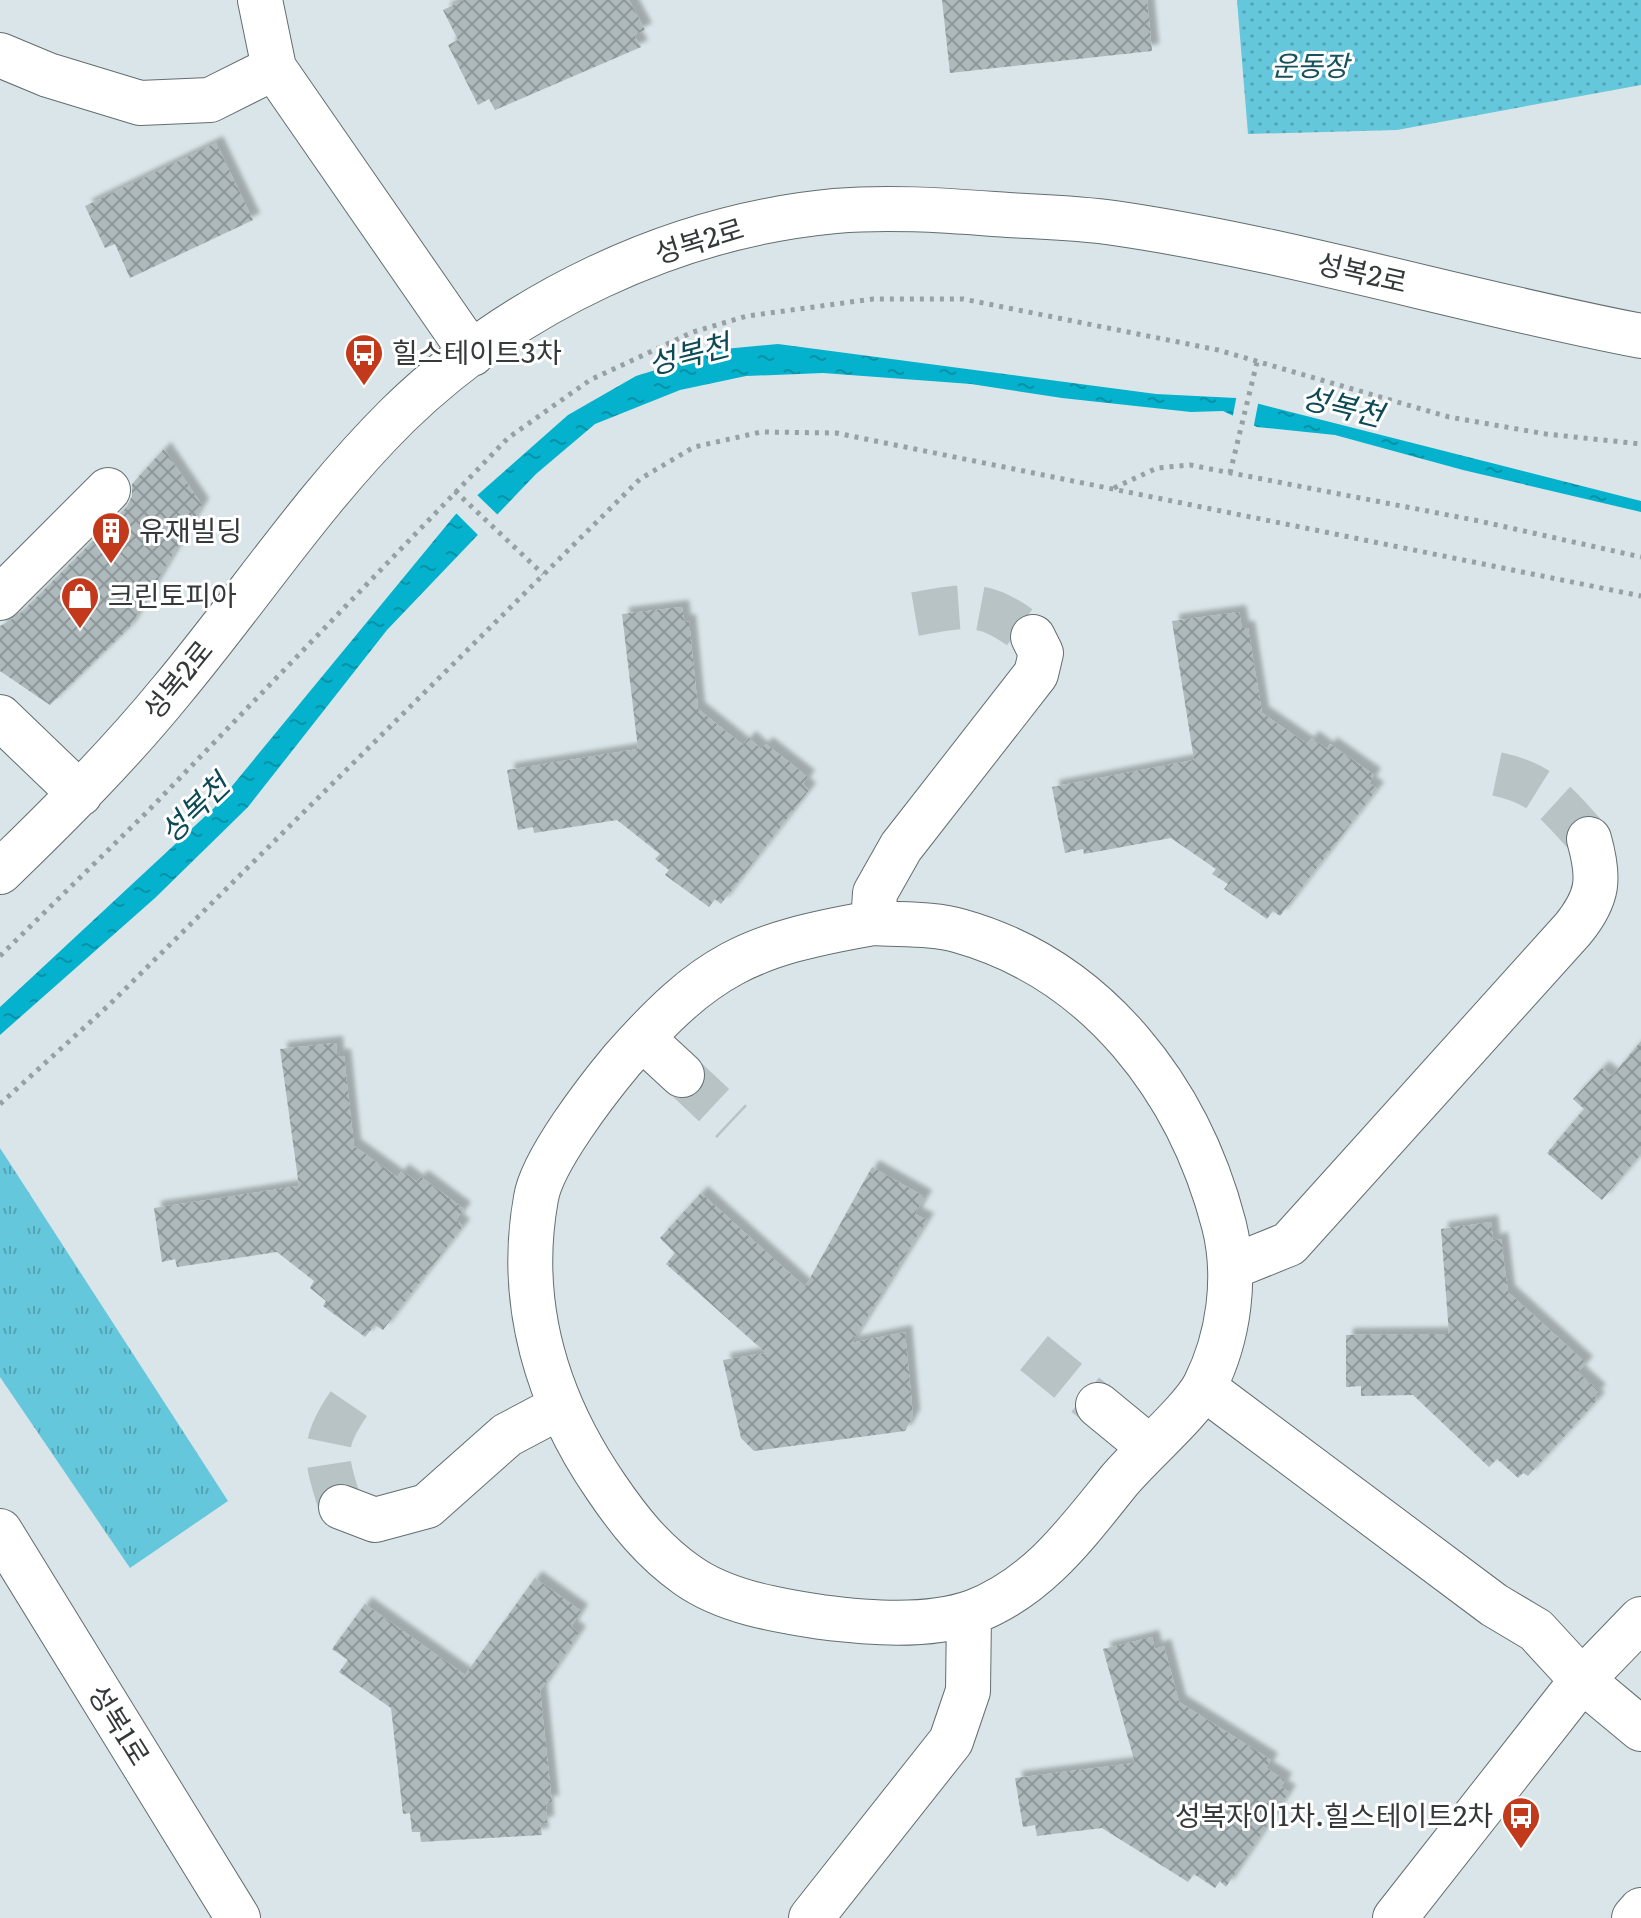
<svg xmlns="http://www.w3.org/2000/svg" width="1641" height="1918" font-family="Literata,'Noto Sans KR',serif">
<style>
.grass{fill:url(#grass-tufts)}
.park{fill:url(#park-dots)}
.water{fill:url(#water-ripples)}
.pier{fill:#d9e5e8}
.building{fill:url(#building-cross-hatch);filter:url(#shadow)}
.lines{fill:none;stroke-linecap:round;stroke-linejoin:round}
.minor-tunnel{stroke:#b8c3c5;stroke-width:44;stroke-dasharray:44 22;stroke-linecap:butt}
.minor-casing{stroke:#636e70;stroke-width:46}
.path{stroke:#97a0a2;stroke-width:5;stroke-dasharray:4 6;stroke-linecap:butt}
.minor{stroke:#fff;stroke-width:44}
.labels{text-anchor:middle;stroke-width:6;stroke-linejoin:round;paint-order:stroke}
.park-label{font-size:28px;font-style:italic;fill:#17515c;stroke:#fff}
.street-label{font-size:28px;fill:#35393a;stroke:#fff}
.poi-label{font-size:28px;fill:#35393a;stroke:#fff;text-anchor:start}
.water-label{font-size:30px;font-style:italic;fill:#0d4a56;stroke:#fff}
</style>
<defs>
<pattern id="grass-tufts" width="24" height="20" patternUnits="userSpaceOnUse" patternTransform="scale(2)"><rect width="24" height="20" fill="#65c7dc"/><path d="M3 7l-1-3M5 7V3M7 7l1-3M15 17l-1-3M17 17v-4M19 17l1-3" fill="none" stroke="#54a3b3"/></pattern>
<pattern id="park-dots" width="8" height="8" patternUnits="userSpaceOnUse" patternTransform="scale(2)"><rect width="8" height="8" fill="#65c7dc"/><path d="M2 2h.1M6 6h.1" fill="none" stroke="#54a3b3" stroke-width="1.8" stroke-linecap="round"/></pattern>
<pattern id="water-ripples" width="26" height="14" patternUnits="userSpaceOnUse" patternTransform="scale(2)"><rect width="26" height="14" fill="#04b2cd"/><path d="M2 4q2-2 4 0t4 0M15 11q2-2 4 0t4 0" fill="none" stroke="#0692a7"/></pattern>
<pattern id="building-cross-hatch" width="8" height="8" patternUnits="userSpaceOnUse" patternTransform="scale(2)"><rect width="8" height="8" fill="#aeb9bb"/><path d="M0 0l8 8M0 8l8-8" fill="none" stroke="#8e9799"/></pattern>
<filter id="shadow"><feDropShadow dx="7" dy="-7" stdDeviation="2" flood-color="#0004"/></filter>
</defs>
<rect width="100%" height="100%" fill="#d9e5e8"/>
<!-- grass -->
<path class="grass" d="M0,1148L228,1501L130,1568L0,1377Z"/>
<!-- park -->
<path class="park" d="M1237,0H1641V85L1397,130L1248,134Z"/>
<!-- water -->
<path class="water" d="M778,344L1156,394L1236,398L1641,501V512L1463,470L1335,435L1257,427L1223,411L1191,412L1062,398L971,384L823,373L746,376L680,390L595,424L536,474L387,630L248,807L155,898L0,1035V1007L214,808L455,515L568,415L636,376L724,349Z"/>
<!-- pier -->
<path class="pier" d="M1237,394L1259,399L1253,430L1232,420Z
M474,492L500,517L480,537L454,511Z"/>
<!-- building -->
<path class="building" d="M464,0H629L645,30L634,35L641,47L495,110L489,99L478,105L448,45L458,40L443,10Z
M942,0H1147L1152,51L950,73Z
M216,143L253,220L130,278L115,244L105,248L85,206Z
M164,449L202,505L129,628L50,705L0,671V626L18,616L126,508L132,496V484Z
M682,607L684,622L689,621L698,709L743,745L749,738L761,749L766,744L808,777L803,784L809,790L721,904L715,899L709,907L665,875L669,870L655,859L660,854L617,820L534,833L533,827L518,830L507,770L638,749L622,614Z
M1239,612L1242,628H1248L1262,713L1307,744L1312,738L1327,749L1330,744L1374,775L1369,783L1377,789L1280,916L1273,911L1267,919L1224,889L1228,884L1212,874L1216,869L1171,838L1084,854L1083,849L1065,853L1052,787L1194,760L1172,621Z
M1641,1041V1154L1602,1200L1547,1153L1584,1109L1573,1099L1602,1068L1612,1076Z
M336,1043L337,1056H344L354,1146L397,1177L402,1171L417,1182L421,1177L464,1209L456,1220L463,1226L383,1330L375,1325L365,1337L323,1306L326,1301L310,1288L314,1281L277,1252L177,1267L175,1259L162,1262L154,1208L299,1186L280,1049Z
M872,1167L925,1197L915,1214L927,1220L851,1343L905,1332L913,1416L905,1431L754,1451L741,1438L723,1360L766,1353L666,1264L675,1253L660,1238L701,1193L805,1287Z
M1491,1222L1493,1241L1501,1239L1508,1292L1586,1363L1578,1372L1599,1391L1594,1396L1598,1399L1573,1427L1528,1476L1523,1473L1518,1478L1497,1459L1489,1467L1413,1395L1361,1396V1386L1346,1387V1335L1449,1334L1441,1229Z
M535,1578L581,1611L571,1627L579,1633L540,1691L552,1803L546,1802L547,1823L540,1824L542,1835L421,1842L420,1832H412L410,1813L403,1814L391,1708L339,1672L348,1660L332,1649L365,1604L465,1675Z
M1152,1637L1155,1649L1164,1646L1179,1702L1271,1760L1266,1768L1285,1780L1281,1787L1289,1792L1226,1887L1220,1881L1215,1888L1194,1874L1188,1882L1102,1828L1037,1836L1035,1825L1023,1827L1015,1778L1135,1763L1103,1649Z"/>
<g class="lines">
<!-- minor-tunnel -->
<path class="minor-tunnel" d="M915,614C973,604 985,600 1033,637
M1497,774C1544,784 1558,805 1589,839
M682,1075L732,1122
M1034,1353L1098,1405
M341,1507C322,1450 322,1441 357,1392"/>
<!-- minor casing -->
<g class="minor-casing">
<path id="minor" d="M260,0L274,68L472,354
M0,55L48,75L140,103L210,100L274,68
M0,598L108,490
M0,717L80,794
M0,872C60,814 119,755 172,690C248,599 313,499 398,415C514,302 674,226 835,211C893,206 951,211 1008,215C1043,217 1079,218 1114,223C1292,249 1464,302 1641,336
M873,923C901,925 933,923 960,931C1098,970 1189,1090 1224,1225C1237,1277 1229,1337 1205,1385C1191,1412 1139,1456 1118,1482C1076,1534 1038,1587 973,1612C928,1628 868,1623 821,1617C776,1610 725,1602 687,1575C653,1551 629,1521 606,1487C547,1401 517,1303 536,1198C542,1161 597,1090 622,1060C707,964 747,945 873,923Z
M873,923L875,893L901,847L1036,674L1041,653L1033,637
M642,1038L682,1075
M1232,1267L1289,1244L1573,929C1599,897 1600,878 1589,839
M1204,1388L1494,1605L1536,1630L1582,1680L1641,1729
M1098,1405L1149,1447
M341,1507L375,1520L427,1506L507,1435L558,1408
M0,1531L238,1918
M811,1918L951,1741L968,1691L969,1614
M1395,1918L1582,1680L1641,1619
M1634,1918L1641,1910"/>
</g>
<!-- path -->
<path class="path" d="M1230,473L1257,362
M1114,488L1157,468L1190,465L1479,521L1641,557
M455,491L543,574
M0,956L147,812L508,438L590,380L693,332L747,316L873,299H963L1218,350L1449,417L1546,434L1641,444
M0,1104L109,1005L640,479L694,447L761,432L836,433L1641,596"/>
<!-- minor -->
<use href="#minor" class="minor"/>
</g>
<!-- icons -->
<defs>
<g id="bus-pin" transform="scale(2)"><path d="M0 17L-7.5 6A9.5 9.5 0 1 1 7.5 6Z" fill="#c3391b" stroke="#fff"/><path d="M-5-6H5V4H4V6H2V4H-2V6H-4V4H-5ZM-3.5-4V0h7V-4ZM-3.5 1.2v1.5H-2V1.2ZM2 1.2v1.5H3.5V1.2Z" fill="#fff"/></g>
<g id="building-pin" transform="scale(2)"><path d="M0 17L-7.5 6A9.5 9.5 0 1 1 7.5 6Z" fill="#c3391b" stroke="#fff"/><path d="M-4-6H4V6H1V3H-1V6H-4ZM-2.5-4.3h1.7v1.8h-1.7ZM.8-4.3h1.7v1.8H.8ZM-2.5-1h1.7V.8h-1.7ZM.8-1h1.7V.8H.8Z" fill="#fff"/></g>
<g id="shop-pin" transform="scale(2)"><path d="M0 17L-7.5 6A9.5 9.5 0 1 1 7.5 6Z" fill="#c3391b" stroke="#fff"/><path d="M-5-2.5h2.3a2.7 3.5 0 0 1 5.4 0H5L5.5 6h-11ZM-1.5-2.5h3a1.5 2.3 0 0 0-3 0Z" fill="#fff"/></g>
</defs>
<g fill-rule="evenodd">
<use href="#bus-pin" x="364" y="353"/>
<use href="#building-pin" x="111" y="531"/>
<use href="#shop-pin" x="80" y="596"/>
<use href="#bus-pin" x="1521" y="1816"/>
</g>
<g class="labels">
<!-- park labels -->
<g class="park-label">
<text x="1310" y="76">운동장</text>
</g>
<!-- street labels -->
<g class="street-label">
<text transform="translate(699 241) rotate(-17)" y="10">성복2로</text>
<text transform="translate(1362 273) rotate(13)" y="10">성복2로</text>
<text transform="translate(178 680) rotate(-51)" y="10">성복2로</text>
<text transform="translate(119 1725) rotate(58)" y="10">성복1로</text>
</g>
<!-- poi labels -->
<g class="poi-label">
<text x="392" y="363">힐스테이트3차</text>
<text x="139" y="541">유재빌딩</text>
<text x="108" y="606">크린토피아</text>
<text x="1493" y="1826" text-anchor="end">성복자이1차.힐스테이트2차</text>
</g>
<!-- water labels -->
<g class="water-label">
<text transform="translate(689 355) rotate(-14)" y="10">성복천</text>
<text transform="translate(1342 407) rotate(14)" y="10">성복천</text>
<text transform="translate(195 809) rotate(-44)" y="10">성복천</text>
</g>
</g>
</svg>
